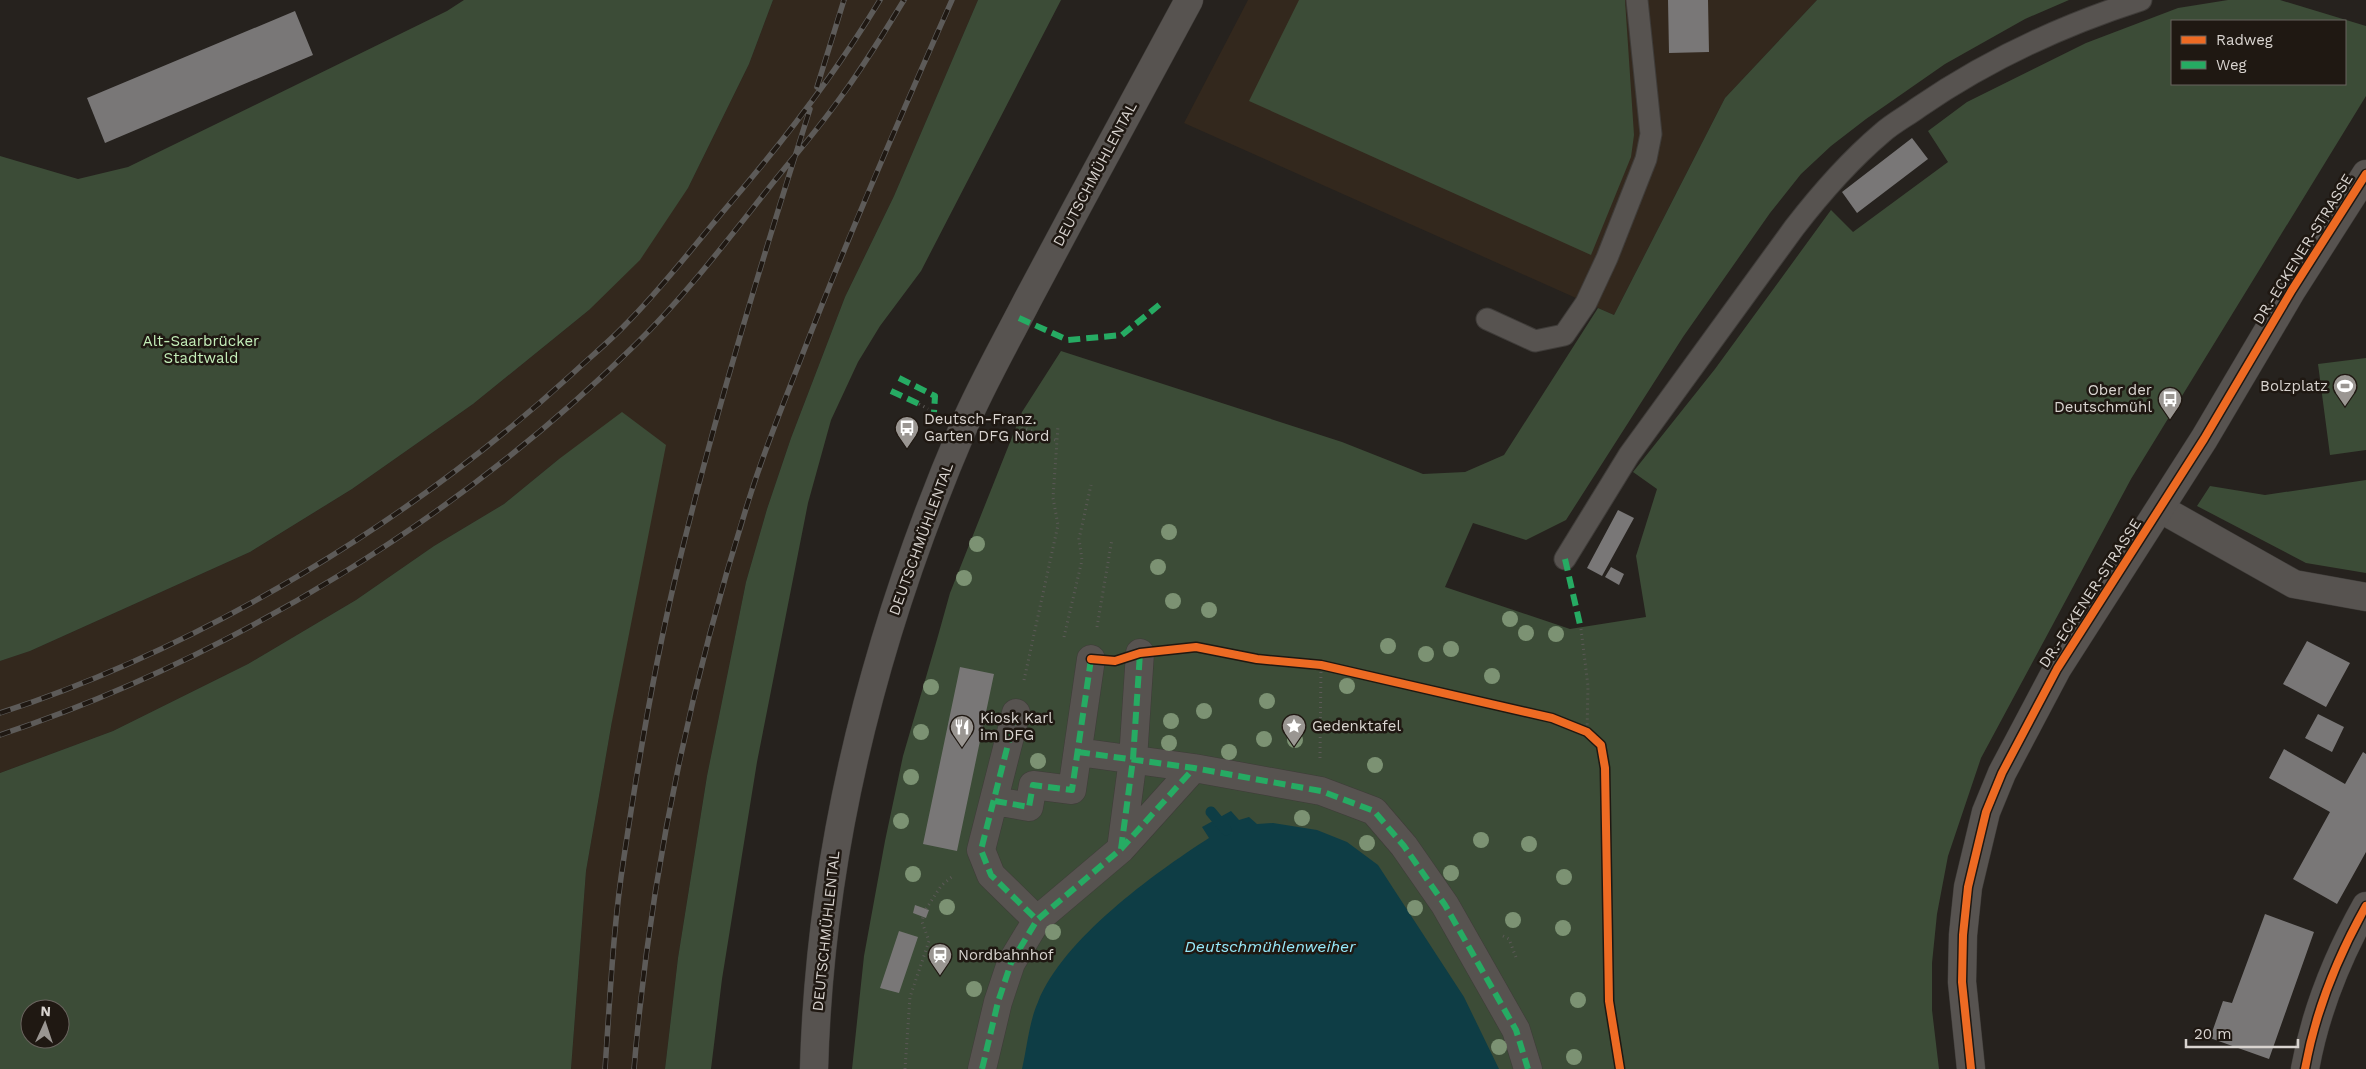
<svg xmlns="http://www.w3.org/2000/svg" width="2366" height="1069" font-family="'Work Sans',sans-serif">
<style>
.built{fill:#33281d}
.green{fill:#3c4c37;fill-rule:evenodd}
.water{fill:#0e3d45}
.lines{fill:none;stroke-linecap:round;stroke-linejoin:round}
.stream{stroke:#0e3d45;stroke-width:11}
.building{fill:#797777}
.lane-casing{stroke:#3f3c39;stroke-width:23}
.street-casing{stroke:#3f3c39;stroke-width:29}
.secondary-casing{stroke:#3f3c39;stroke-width:29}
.path{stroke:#5c5957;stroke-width:3;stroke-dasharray:1 4;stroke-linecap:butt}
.lane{stroke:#575350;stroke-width:21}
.street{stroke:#575350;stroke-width:28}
.secondary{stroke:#575350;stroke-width:28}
.rail-casing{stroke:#5d5b59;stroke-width:5.5}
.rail{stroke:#1f1812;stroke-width:4;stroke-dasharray:11;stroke-linecap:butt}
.quiet{stroke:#26ab63;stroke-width:6;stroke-dasharray:12 6;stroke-linecap:butt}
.cycleway-casing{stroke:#1f1812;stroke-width:11}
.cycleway{stroke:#ed6a23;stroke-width:8}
.tree{fill:#7c9273}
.labels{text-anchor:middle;stroke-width:5;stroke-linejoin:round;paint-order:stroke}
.street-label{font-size:15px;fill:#d9d4d0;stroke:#1f1812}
.park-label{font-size:15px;fill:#c3edb8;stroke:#1f1812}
.poi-label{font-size:15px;fill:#d9d4d0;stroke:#1f1812;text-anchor:start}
.water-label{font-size:16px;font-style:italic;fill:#97eafb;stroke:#1f1812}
</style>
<rect width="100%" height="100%" fill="#26221e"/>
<!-- built -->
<path class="built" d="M773,0H978L894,196L845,297L791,438L767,509L746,582L707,776L678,958L665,1069H571L586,871L612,721L559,459L504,504L434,546L356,600L248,664L113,731L0,773V661L30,651L250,552L352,489L473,404L589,310L688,188L749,64Z
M1248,0H1817L1725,98L1614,315L1184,123Z"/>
<!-- green -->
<path class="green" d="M464,0H773L749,64L688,188L640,260L589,310L473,404L352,489L250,552L30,651L0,661V156L78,179L128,167L447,11Z
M978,0H1061L921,271L880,326L858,362L831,420L808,503L757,762L722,979L711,1069H665L678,958L707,776L746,582L767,509L791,438L845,297L894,196Z
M1299,0H1625L1634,135L1631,157L1591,255L1249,101Z
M1817,0H2069L2025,19L1945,64L1866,119L1831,146L1801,174L1770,213L1683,337L1566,520L1526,540L1473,523L1445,587L1570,629L1646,617L1636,556L1657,489L1633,472L1715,369L1831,210L1853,232L1948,162L1928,131L1967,102L2086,43L2178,8L2228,0H2280L2366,26V96L2131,479L1981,758L1948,856L1937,914L1932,963V1010L1939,1069H852L864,956L885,841L903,756L938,636L950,593L1022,412L1061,351L1342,442L1423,474L1465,472L1504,455L1598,308L1614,315L1725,98ZM2172,21H2345V84H2172Z
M2366,358V450L2330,455L2318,364Z
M622,412L666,445L612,721L586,871L571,1069H0V773L113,731L248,664L356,600L434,546L504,504L559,459ZM30,1009H60V1039H30Z
M2366,480V573L2306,563L2197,506L2210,486L2265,495Z"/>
<!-- water -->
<path class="water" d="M1231,811L1239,820L1249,817L1257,824L1273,823L1317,830L1347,842L1378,865L1464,997L1499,1069H1022C1027,1048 1029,1022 1038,1002C1063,939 1153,874 1209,838L1202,827Z"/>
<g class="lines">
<!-- stream -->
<path class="stream" d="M1211,812L1226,830"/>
</g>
<!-- building -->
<path class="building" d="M1668,0H1708L1709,52L1669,53Z
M295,11L313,55L105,143L87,98Z
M1912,138L1928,159L1857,213L1842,192Z
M1618,510L1634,518L1602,576L1587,568Z
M1611,567L1624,574L1619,585L1605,577Z
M2307,641L2350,663L2326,707L2283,684Z
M960,667L994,674L957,851L923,844Z
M2318,714L2344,727L2332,752L2305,738Z
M2284,749L2345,784L2363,752L2366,754V852L2337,904L2293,879L2330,812L2269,778Z
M915,905L929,910L926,918L913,913Z
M2265,914L2314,932L2269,1059L2210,1038L2223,1001L2232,1003Z
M899,931L918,937L899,993L880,988Z"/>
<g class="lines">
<!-- lane casing -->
<g class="lane-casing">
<path id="lane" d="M1487,319L1535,341L1564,335L1586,303L1607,258L1646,159L1651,134L1637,0
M1565,559L1629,455L1794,228C1821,193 1849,161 1882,133C1893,123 1907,116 1919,107C1986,61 2063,25 2141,0"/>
</g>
<!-- street casing -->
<g class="street-casing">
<path id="street" d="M2161,509L2294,584L2366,597
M1016,713L981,850L991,875L1037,920
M1078,752L1194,768L1321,791L1374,811L1404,846L1445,905L1516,1030L1528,1069
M995,801L1029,807L1033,785L1072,790L1091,659
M1121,849L1133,759L1140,653
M982,1069L998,1002L1011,963L1037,920L1121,849L1194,768
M2305,1069C2315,1013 2338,956 2366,906"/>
</g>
<!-- secondary casing -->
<g class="secondary-casing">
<path id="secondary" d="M814,1069C820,848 876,631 963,428C982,384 1006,342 1028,299C1081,199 1135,100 1189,0
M1971,1069L1962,982L1963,935L1968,887L1986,812L2002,773L2057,669L2204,439L2292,290L2366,174"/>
</g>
<!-- path -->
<path class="path" d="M919,404L928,409
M1017,425L1058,441
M1097,627L1112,539
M1581,629L1588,686L1587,732
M1064,637L1082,560L1079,539L1091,485
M1024,680L1058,525L1053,498L1058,426
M1320,758L1321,665
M926,909L941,886L954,875
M1503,936L1509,939L1517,960
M905,1069L910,997L929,941L922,922L923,917"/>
<!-- lane -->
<use href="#lane" class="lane"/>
<!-- street -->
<use href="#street" class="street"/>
<!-- secondary -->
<use href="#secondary" class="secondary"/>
<!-- rail casing -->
<g class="rail-casing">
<path id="rail" d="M817,87L844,0
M0,713C205,646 411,521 571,375C589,358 609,342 626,324C660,290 690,251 721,214C779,147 834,76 880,0
M0,735C233,657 462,516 636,344C685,296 726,242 768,189C790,161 814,134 835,105C860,72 882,36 904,0
M605,1069C610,999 613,927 624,857C638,763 654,667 676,575C714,417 761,263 810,109
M634,1069C650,875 691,681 750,496C765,448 785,400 803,353C849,234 900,117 952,0"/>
</g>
<!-- rail -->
<use href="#rail" class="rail"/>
<!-- quiet -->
<path class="quiet" d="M1019,318L1068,340L1122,335L1164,301
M899,378L935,396L934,412
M891,391L919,404
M1565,559L1581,629
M1016,713L981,850L991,875L1037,920
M1078,752L1194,768L1321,791L1374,811L1404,846L1445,905L1516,1030L1528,1069
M995,801L1029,807L1033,785L1072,790L1091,659H1095
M1121,849L1133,759L1140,653
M982,1069L998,1002L1011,963L1037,920L1121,849L1194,768"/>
<!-- cycleway casing -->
<g class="cycleway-casing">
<path id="cycleway" d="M1091,659L1115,661L1140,653L1196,647L1257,659L1321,665L1552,718L1587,732L1601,745L1605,768L1609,1001L1620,1069
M1971,1069L1962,982L1963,935L1968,887L1986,812L2002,773L2057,669L2204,439L2292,290L2366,174
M2305,1069C2315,1013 2338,956 2366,906"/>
</g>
<!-- cycleway -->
<use href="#cycleway" class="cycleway"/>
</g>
<!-- trees -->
<g class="tree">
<circle cx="1169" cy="532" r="8"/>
<circle cx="977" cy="544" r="8"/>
<circle cx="1158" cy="567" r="8"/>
<circle cx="964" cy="578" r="8"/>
<circle cx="1173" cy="601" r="8"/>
<circle cx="1209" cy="610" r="8"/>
<circle cx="1510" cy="619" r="8"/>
<circle cx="1526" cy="633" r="8"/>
<circle cx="1556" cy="634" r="8"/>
<circle cx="1388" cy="646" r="8"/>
<circle cx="1451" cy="649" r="8"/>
<circle cx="1426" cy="654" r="8"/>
<circle cx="1492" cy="676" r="8"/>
<circle cx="1347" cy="686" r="8"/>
<circle cx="931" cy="687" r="8"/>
<circle cx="1267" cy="701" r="8"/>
<circle cx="1204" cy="711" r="8"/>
<circle cx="1171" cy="721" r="8"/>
<circle cx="921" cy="732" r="8"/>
<circle cx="1264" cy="739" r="8"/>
<circle cx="1295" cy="740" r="8"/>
<circle cx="1169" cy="743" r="8"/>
<circle cx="1229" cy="752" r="8"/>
<circle cx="1038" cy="761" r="8"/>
<circle cx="1375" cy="765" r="8"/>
<circle cx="911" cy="777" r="8"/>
<circle cx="1302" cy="818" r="8"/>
<circle cx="901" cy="821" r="8"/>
<circle cx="1481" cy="840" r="8"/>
<circle cx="1367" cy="843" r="8"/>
<circle cx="1529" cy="844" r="8"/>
<circle cx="1451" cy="873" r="8"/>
<circle cx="913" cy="874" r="8"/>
<circle cx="1564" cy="877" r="8"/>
<circle cx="947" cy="907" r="8"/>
<circle cx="1415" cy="908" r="8"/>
<circle cx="1513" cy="920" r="8"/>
<circle cx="1563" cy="928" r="8"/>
<circle cx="1053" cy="932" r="8"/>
<circle cx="974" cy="989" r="8"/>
<circle cx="1578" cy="1000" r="8"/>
<circle cx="1499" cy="1047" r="8"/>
<circle cx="1574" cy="1057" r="8"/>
</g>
<!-- icons -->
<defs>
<g id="stadium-pin" transform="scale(1.25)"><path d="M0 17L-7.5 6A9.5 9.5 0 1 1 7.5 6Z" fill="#9a9692" stroke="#1f1812"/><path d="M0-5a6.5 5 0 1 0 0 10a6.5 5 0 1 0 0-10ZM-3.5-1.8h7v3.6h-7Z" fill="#fff"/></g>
<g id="bus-pin" transform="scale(1.25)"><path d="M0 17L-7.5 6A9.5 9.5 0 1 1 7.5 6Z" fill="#9a9692" stroke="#1f1812"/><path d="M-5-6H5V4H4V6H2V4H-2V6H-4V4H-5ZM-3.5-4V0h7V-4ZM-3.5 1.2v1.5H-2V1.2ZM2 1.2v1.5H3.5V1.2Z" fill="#fff"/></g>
<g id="sight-pin" transform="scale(1.25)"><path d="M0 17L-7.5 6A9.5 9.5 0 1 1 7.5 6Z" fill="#9a9692" stroke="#1f1812"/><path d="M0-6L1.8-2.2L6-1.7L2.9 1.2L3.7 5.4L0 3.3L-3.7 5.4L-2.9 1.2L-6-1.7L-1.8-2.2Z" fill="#fff"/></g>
<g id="restaurant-pin" transform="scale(1.25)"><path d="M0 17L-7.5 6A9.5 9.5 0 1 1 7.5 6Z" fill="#9a9692" stroke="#1f1812"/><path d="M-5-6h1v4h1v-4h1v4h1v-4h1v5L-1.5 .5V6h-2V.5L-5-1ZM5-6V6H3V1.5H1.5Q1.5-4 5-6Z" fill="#fff"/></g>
<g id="station-pin" transform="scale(1.25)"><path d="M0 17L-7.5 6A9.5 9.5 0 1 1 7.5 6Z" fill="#9a9692" stroke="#1f1812"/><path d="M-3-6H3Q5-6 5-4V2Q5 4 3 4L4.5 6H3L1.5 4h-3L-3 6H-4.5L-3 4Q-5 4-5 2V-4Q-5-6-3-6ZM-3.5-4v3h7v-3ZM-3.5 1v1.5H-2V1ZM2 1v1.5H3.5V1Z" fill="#fff"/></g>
</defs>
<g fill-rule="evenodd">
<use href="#stadium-pin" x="2345" y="386"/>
<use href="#bus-pin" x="2170" y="399"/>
<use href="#bus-pin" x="907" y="428"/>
<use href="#sight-pin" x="1294" y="726"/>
<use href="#restaurant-pin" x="962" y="727"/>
<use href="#station-pin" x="940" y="955"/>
</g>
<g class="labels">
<!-- street labels -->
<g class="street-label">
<text transform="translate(1095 174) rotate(-62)" y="5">DEUTSCHMÜHLENTAL</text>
<text transform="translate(2303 249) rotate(-58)" y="5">DR.-ECKENER-STRASSE</text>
<text transform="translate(921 539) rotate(-70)" y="5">DEUTSCHMÜHLENTAL</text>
<text transform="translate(2090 593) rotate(-57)" y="5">DR.-ECKENER-STRASSE</text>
<text transform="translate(826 931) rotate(-84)" y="5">DEUTSCHMÜHLENTAL</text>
</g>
<!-- park labels -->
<g class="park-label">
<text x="201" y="346">Alt-Saarbrücker<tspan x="201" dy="17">Stadtwald</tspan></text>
</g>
<!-- poi labels -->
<g class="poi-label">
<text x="2328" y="391" text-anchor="end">Bolzplatz</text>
<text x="2152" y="395" text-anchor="end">Ober der<tspan x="2152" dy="17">Deutschmühl</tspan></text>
<text x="924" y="424">Deutsch-Franz.<tspan x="924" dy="17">Garten DFG Nord</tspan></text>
<text x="980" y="723">Kiosk Karl<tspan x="980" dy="17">im DFG</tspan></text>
<text x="1312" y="731">Gedenktafel</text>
<text x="958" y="960">Nordbahnhof</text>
</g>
<!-- water labels -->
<g class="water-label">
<text x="1270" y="952">Deutschmühlenweiher</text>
</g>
</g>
<!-- legend -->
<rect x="2171" y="20" width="175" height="65" fill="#1f1812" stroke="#69635e"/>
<rect x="2181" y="36" width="25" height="8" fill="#ed6a23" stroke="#69635e"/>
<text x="2216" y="45" font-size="15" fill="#d9d4d0">Radweg</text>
<rect x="2181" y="61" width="25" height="8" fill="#26ab63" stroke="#69635e"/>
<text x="2216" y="70" font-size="15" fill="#d9d4d0">Weg</text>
<!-- north arrow -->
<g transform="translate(45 1024) rotate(3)"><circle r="24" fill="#1f1812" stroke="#69635e"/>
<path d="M0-4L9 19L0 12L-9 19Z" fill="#9a9692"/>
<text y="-8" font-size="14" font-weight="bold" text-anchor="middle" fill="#d9d4d0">N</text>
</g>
<!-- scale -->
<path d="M2186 1039v8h112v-8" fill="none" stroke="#d9d4d0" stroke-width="2.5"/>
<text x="2194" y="1039" font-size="15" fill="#d9d4d0" stroke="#1f1812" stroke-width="4" paint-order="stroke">20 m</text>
</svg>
